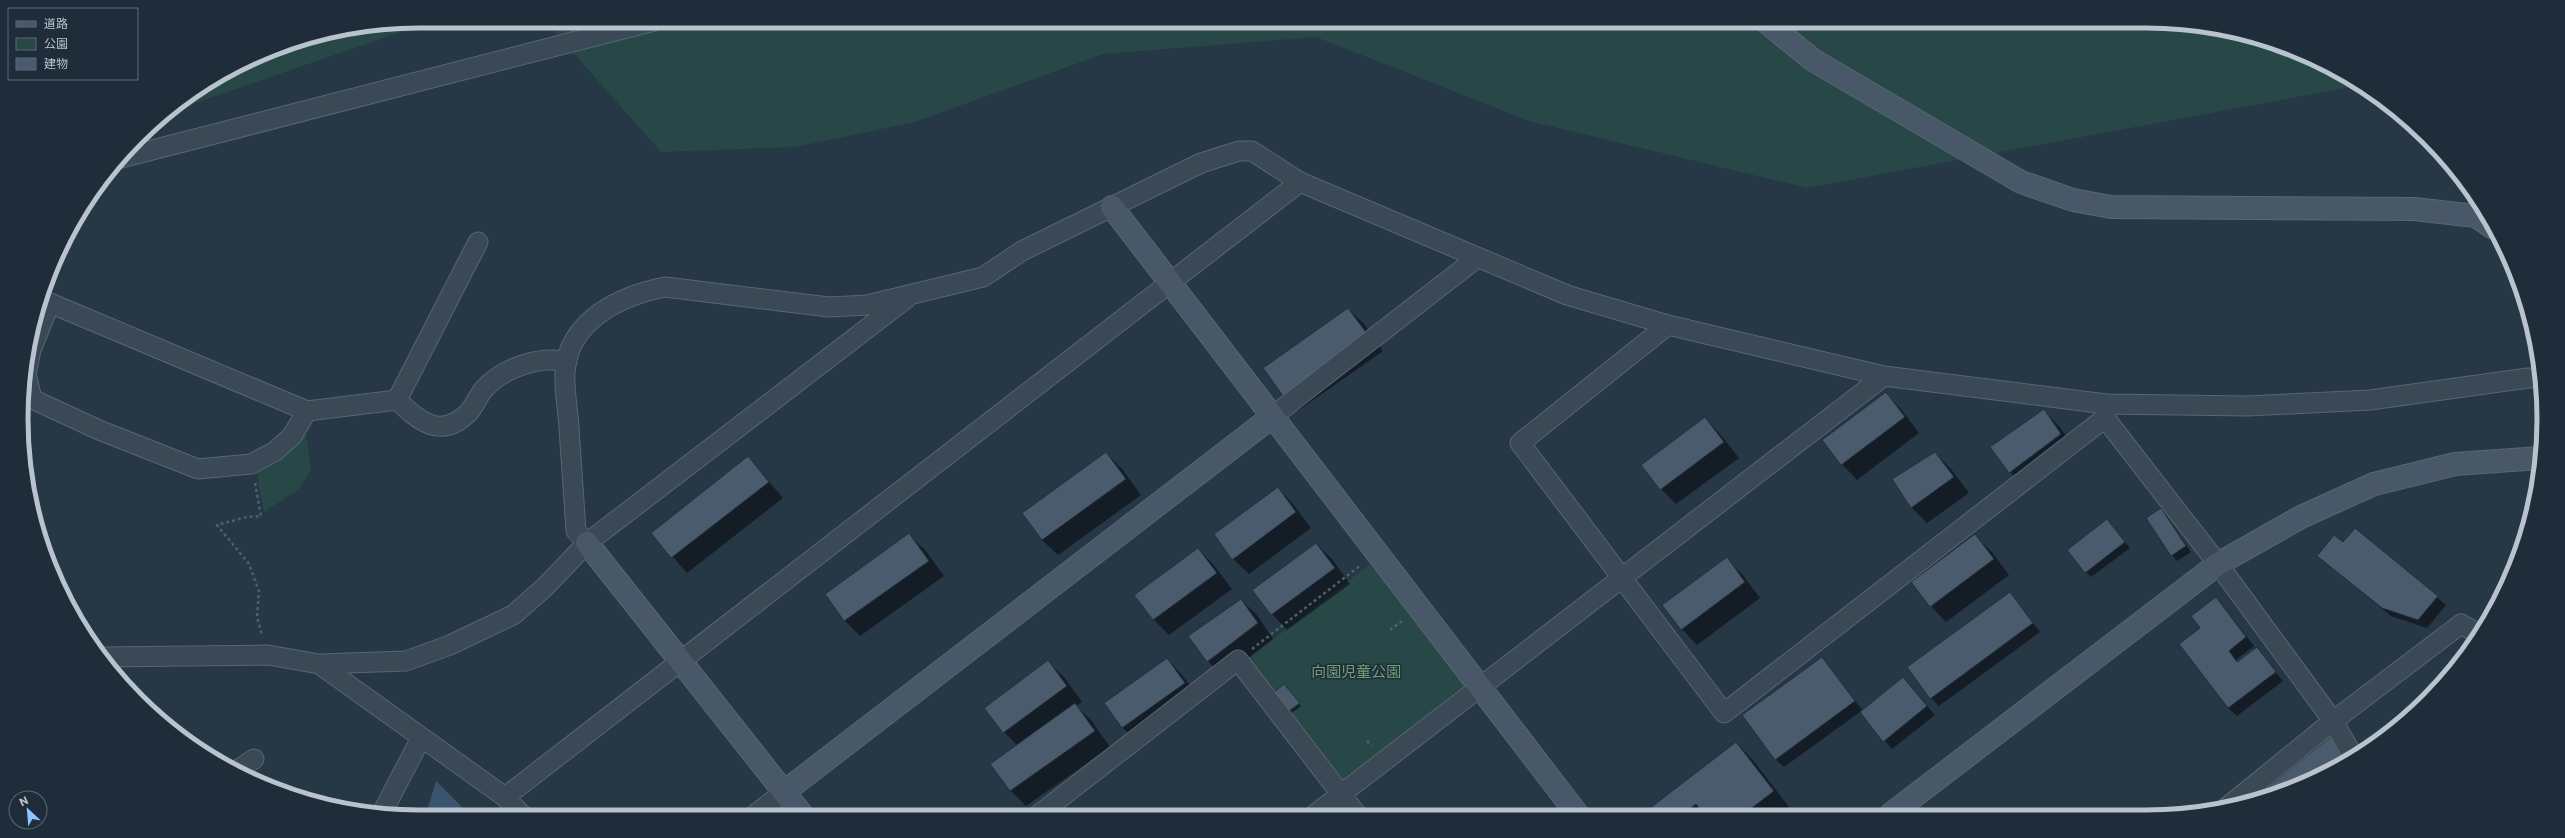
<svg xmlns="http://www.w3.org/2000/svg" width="2565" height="838" font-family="Commissioner,'Noto Sans JP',sans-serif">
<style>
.green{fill:#284747}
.water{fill:#38546e}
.shadow{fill:#0007}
.building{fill:#495b6c;stroke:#212f3d}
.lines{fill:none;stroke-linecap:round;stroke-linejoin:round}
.street-casing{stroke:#596672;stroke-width:21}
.secondary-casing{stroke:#596672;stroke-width:24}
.path{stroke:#486465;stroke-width:2.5;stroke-dasharray:3 3;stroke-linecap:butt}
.street{stroke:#3b4855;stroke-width:19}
.secondary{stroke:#485869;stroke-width:22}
.labels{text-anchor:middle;stroke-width:3;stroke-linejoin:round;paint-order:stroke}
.park-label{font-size:15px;fill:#6ea174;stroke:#1f2d3b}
.rim{fill:none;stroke:#b8c3ce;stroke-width:5}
</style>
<rect width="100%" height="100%" fill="#263746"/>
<!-- green -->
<path class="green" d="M419,21H433L166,113L198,88L267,51L342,29Z
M545,21H2146L2224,29L2299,51L2362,85L1807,188L1529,121L1316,37L1103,54L915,122L796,147L661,152Z
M306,432L311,470L299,489L264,512L256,471L278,463L288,450Z
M1370,564L1465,685L1344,780L1248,659Z"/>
<!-- water -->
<path class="water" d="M436,781L472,817H425Z"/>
<!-- shadow -->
<path class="shadow" d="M1348,309L1364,324L1383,351L1299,410L1284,395Z
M1886,394L1901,409L1919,433L1857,480L1842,464Z
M2044,411L2059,426L2076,450L2025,488L2010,472Z
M1705,418L1720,434L1739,458L1676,504L1661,489Z
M1106,453L1122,469L1141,495L1058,555L1042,540L1023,513Z
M1935,453L1951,469L1969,493L1927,523L1911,507Z
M748,457L783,498L687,573L652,533Z
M1278,488L1293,504L1311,528L1249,574L1233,559Z
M2161,509L2191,552L2177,561L2172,555Z
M2107,520L2130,548L2091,577L2086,572Z
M2355,529L2446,605L2427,628L2391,616L2318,556L2343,543Z
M909,535L925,550L944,576L860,636L845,621L826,594Z
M1975,536L1991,551L2009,575L1946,622L1931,606Z
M1316,544L1332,559L1350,584L1287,630L1272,614Z
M1198,549L1213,564L1232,589L1169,635L1153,619Z
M1726,559L1742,574L1760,598L1697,645L1682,629Z
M2009,593L2040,632L1939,706L1931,698Z
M2216,598L2254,646L2236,660L2238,662L2257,649L2283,681L2237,716L2228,708L2202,628Z
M1241,600L1257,615L1273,639L1223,677L1208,661Z
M1822,658L1863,711L1903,679L1935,715L1892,749L1860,712L1784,767L1775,759Z
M1167,659L1182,675L1200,699L1138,743L1123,728L1106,704Z
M1048,662L1064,677L1082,702L1076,706L1091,720L1110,747L1026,806L1011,791L992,764L1018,746L1004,732Z
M1286,687L1301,706L1292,713L1275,693Z
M2334,736L2350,757L2322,776L2250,803Z
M1736,743L1752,759L1789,807L1780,814L1642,815Z"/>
<!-- building -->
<path class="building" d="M1348,308L1368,335L1283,396L1263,368Z
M1886,392L1905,417L1841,465L1822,440Z
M2044,409L2061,434L2009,473L1990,447Z
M1705,417L1724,442L1660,490L1641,465Z
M1106,452L1126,479L1042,540L1022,513Z
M1935,452L1954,477L1911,508L1892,479Z
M748,456L769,482L671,558L651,533Z
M1278,487L1296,512L1232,560L1214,534Z
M2161,508L2186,546L2171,556L2146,518Z
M2107,519L2125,542L2085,573L2067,550Z
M2355,528L2438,596L2418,620L2382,608L2317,556L2334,535L2343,542Z
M909,533L929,561L844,621L825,594Z
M1975,534L1994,559L1930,607L1911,582Z
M1316,543L1335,568L1271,615L1252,590Z
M1198,548L1217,573L1153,620L1134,595Z
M1727,557L1745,582L1681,630L1662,605Z
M2010,592L2033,623L1930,699L1907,667Z
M2216,597L2246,637L2229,651L2237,662L2257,647L2276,672L2228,708L2179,644L2200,628L2191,616Z
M1241,599L1258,623L1207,662L1188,636Z
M1822,657L1855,701L1775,760L1742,715Z
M1167,658L1185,683L1122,728L1104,703Z
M1048,660L1067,686L1003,733L984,708Z
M1903,677L1927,706L1883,742L1860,712Z
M1284,684L1300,703L1289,711L1273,693Z
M1075,703L1095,731L1010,791L990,764Z
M2334,734L2347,759L2322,776L2247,804Z
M1736,742L1774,791L1744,814L1704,815L1696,804L1682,815H1641Z"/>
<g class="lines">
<!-- street casing -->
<g class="street-casing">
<path id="street" d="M121,158L654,21
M1668,325L1520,443L1724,713L2105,418L2106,404
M397,400L478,242
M307,411L50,303L31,350L26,374L32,399L99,430L198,469L251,464L274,452L292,436L307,411L397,400C420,422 441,440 469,412C475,405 478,396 484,389C503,368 540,355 567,362
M1273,416L1477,258
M2105,418L2218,564L2333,721L2353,756
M587,543L576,531C574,497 571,462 569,428C568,410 564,391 565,373C568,320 620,296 665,287L829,307L867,305L983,277L1022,251L1201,163L1239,151H1252L1300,182L1567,295L1668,325L1884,376L2106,404L2248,406L2370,400L2528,378H2540
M102,657L268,655L319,664L406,661L450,645L513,615L545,587L587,543L907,298
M319,664L505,797L524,817
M236,771L254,759
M505,797L1300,182
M2226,808L2333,721L2461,624L2479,634
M382,813L421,738
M1314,815L1884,376
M753,816L784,792
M1037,816L1238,660L1357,815"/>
</g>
<!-- secondary casing -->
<g class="secondary-casing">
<path id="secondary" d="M1765,21L1813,60L2021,182L2073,200L2111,207L2414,209L2476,216L2492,227
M1112,207L1578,815
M587,543L803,816
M784,792L1273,416
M1891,814L2218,564L2301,517L2374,484L2455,464L2540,458"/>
</g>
<!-- path -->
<path class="path" d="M255,483L261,516L247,517L217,525L249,564L259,591L257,617L262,635
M1390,630L1402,621
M1252,649L1361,565
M1367,741L1372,746"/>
<!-- street -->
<use href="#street" class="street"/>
<!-- secondary -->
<use href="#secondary" class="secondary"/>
</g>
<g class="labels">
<!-- park labels -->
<g class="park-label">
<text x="1356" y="677">向園児童公園</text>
</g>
</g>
<!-- crop -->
<path d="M0 0H2565V838H0ZM419 28H2146A391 391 0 0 1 2537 419V419A391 391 0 0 1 2146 810H419A391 391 0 0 1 28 419V419A391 391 0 0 1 419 28Z" fill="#1f2d3b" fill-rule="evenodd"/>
<path class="rim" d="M419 28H2146A391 391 0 0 1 2537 419V419A391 391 0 0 1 2146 810H419A391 391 0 0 1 28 419V419A391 391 0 0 1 419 28Z"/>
<!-- legend -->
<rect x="8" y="8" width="130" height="72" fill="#1f2d3b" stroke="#5c6976"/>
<rect x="16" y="21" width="20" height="6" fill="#485869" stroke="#5c6976"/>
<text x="44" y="28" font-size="12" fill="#b8c3ce">道路</text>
<rect x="16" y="38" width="20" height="12" fill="#284747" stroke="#5c6976"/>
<text x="44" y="48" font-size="12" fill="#b8c3ce">公園</text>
<rect x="16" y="58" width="20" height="12" fill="#495b6c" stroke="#5c6976"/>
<text x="44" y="68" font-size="12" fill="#b8c3ce">建物</text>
<!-- north arrow -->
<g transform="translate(28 810) rotate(334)"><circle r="19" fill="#1f2d3b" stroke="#5c6976"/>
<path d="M0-3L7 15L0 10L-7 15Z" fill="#8dc5ff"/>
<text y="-6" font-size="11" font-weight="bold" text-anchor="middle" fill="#b8c3ce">N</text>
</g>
</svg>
